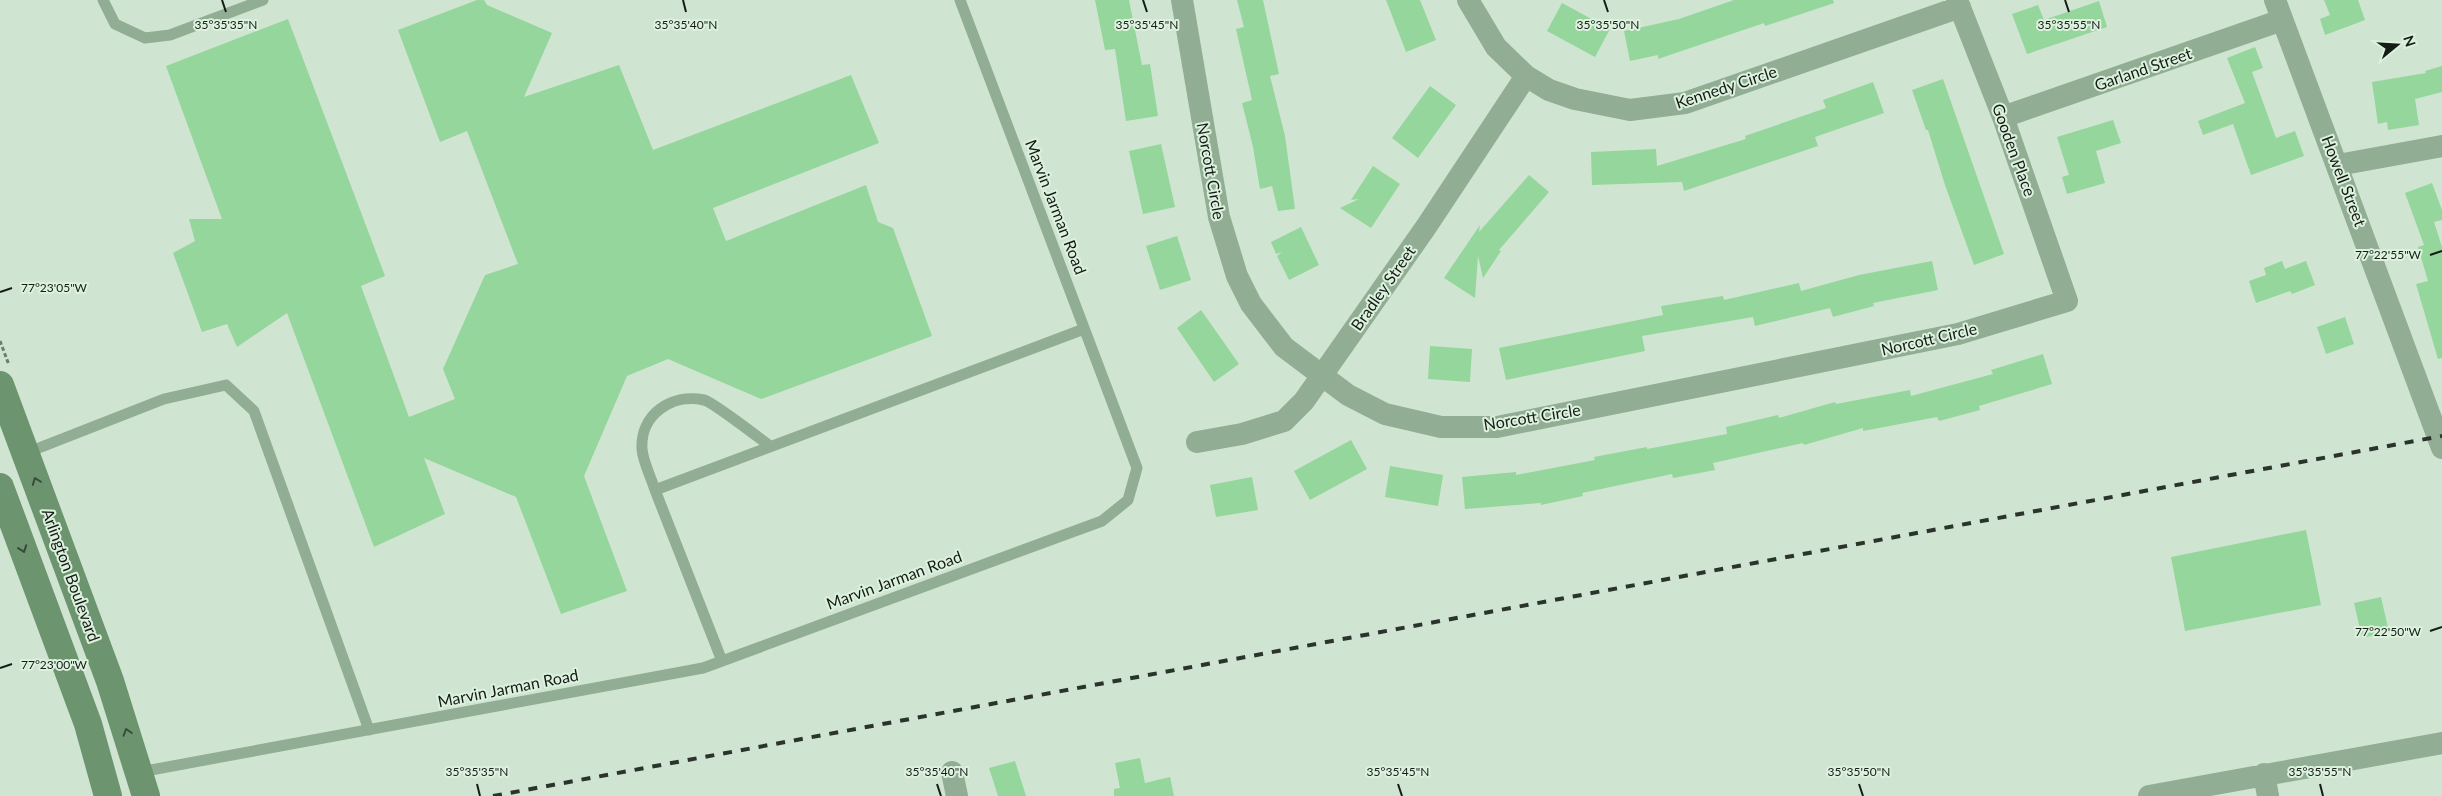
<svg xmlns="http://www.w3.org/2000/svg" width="2442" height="796" font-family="Lato,sans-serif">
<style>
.building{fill:#94d69b}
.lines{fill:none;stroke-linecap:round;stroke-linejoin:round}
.path{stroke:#6e7c6f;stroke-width:3;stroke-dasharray:4 2.5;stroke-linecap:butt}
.lane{stroke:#91ad93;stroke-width:11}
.street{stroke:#91ad93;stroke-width:22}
.secondary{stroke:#6b946f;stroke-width:28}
.rail{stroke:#2b342c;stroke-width:4;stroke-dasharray:9 9;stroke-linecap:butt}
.oneway{stroke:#374c3a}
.ticks{fill:none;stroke:#151c16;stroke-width:2}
.labels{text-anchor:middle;stroke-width:4;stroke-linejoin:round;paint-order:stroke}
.street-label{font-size:16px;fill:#151c16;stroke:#ddf2de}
.ticks-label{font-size:12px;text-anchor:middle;fill:#151c16;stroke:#ddf2de;stroke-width:4;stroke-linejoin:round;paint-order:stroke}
</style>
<rect width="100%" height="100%" fill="#d0e5d1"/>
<!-- building -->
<path class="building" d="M477,0H484L487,5L552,33L524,97L619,65L653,150L851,75L879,143L713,208L726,241L866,185L878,222L893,228L932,336L761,399L668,359L627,376L584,476L627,591L561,614L516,497L424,458L445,514L374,547L287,313L237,347L227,324L202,332L173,253L195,241L189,219H222L166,66L288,19L385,276L361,286L409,417L455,399L443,369L485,275L518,264L467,131L440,142L398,30Z
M1095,0H1129L1142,65L1150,64L1158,116L1126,121L1115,49L1105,50Z
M1237,0H1263L1279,74L1270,76L1285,136L1295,209L1278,211L1272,186L1260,189L1253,147L1242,103L1252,100L1236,29L1244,27Z
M1386,0H1420L1436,40L1406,52Z
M1734,0H1833L1834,3L1765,26L1764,23L1658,59V55L1630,61L1624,31L1679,19Z
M2324,0H2358L2365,20L2325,35L2320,19L2330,15Z
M2099,1L2107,27L2027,54L2012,14L2038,5L2044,20Z
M1562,3L1610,29L1595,57L1547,31Z
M2255,47L2263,68L2252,72L2276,138L2295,131L2304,156L2251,175L2233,124L2203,135L2198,121L2245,103L2227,58Z
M2442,66V92L2415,99L2419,125L2388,130L2387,122L2378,124L2372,82L2426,73L2425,71Z
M1943,79L2004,254L1974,265L1945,185L1928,130H1926L1912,90Z
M1873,82L1884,113L1815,137L1818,146L1684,191L1682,182L1592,185L1591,152L1656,149L1657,166L1746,139L1745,136L1826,108L1823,100Z
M1430,86L1456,105L1418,158L1392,138Z
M2113,120L2121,143L2096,151L2105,183L2067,194L2062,177L2069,175L2057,137Z
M1161,144L1175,207L1143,214L1129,151Z
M1373,166L1400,184L1371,228L1340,208L1359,199L1351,200Z
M1529,175L1549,192L1499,250L1501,251L1483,278L1478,256L1475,298L1444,278L1480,225L1479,232Z
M2432,183L2442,210V220L2434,222L2442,247V358L2438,359L2416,284L2428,281L2418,247L2424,245L2405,193Z
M1301,227L1319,265L1289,280L1277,256L1282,252L1276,254L1271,242Z
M1177,236L1191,280L1160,290L1146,246Z
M1932,261L1938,290L1873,303L1874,306L1833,317L1830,308L1755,326L1753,317L1642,336L1645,351L1506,380L1499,348L1663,315L1661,306L1723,296L1724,300L1799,283L1801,291L1859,275Z
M2282,261L2285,269L2306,261L2315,285L2292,294L2290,291L2256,303L2249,281L2266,275L2264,268Z
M1201,310L1239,364L1214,382L1177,328Z
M2345,317L2354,344L2326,354L2317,327Z
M1430,346L1472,349L1470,382L1428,379Z
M2043,354L2052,384L1979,406L1980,410L1939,421L1937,417L1863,431V428L1804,445L1803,443L1713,463L1715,470L1673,478L1672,474L1582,493L1583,496L1541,505V503L1465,509L1462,477L1516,472V475L1595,460L1594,457L1647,447V449L1727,434L1726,427L1778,415L1779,418L1835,402L1836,404L1910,390L1911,396L1993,374L1991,370Z
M1351,440L1367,469L1310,500L1294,471Z
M1390,466L1443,475L1438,506L1385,497Z
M1252,477L1258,510L1216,517L1210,485Z
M2306,530L2321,605L2185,631L2171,557Z
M2381,597L2389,632L2362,638L2354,603Z
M1140,758L1145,783L1170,777L1174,796H1114V789L1120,788L1115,763Z
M1015,761L1026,796H998L989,768Z"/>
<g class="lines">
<!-- path -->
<path class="path" d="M0,341L9,365"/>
<!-- lane -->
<path class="lane" d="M103,0L115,24L145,38L170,35L263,0
M26,453L164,399L226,385L254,411L369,730
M655,490C651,477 643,462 642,449C640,415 671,393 704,400C713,402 759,438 770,446
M722,661L655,490L1084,329
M140,772L703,668L1102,521L1128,500L1137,468L960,0"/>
<!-- street -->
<path class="street" d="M1182,0L1219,217L1237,276L1251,304L1284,347L1348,395L1385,414L1441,427H1497L1958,334L2067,301L2003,117L1957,0
M1468,0L1496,47L1526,76L1549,90L1575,99L1630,110L1685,103L1960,7
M2275,0L2442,448
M2003,117L2282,20
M2338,165L2442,146
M1197,442L1242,434L1284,421L1304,401L1426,227L1526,76
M952,772L957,796
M2264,774L2268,796
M2149,796L2442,743"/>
<!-- secondary -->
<path class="secondary" d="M0,385L110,681L146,796
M0,487L88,724L108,796"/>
<!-- rail -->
<path class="rail" d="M493,796L2442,436"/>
</g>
<!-- one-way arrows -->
<defs><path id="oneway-chevron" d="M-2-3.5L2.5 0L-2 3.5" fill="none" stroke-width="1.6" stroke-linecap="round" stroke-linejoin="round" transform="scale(1.25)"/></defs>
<g class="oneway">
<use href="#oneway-chevron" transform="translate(36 481) rotate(-111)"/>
<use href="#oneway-chevron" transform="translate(23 549) rotate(70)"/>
<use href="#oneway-chevron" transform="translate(127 732) rotate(-108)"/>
</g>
<!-- ticks -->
<path class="ticks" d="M222,0L226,12M683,0L686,12M1143,0L1147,12M1604,0L1608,12M2065,0L2069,12M2430,255L2442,251M0,292L12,288M2430,631L2442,627M0,668L12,664M477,784L480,796M937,784L941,796M1398,784L1402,796M1859,784L1863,796M2320,784L2323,796"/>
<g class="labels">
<!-- street labels -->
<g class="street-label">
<text transform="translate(2143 69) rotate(-19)" y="6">Garland Street</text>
<text transform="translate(1726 87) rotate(-18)" y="6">Kennedy Circle</text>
<text transform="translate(2014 150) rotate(70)" y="6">Gooden Place</text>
<text transform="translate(1211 171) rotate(80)" y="6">Norcott Circle</text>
<text transform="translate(2344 181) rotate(69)" y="6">Howell Street</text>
<text transform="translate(1056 207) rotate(69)" y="6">Marvin Jarman Road</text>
<text transform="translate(1383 288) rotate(-55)" y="6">Bradley Street</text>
<text transform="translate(1929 339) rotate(-13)" y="6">Norcott Circle</text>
<text transform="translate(1532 417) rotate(-9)" y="6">Norcott Circle</text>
<text transform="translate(71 575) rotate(70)" y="6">Arlington Boulevard</text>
<text transform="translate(894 580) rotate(-20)" y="6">Marvin Jarman Road</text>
<text transform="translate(508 688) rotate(-11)" y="6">Marvin Jarman Road</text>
</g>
</g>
<g class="ticks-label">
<text x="226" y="29">35°35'35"N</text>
<text x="686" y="29">35°35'40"N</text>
<text x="1147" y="29">35°35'45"N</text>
<text x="1608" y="29">35°35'50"N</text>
<text x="2069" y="29">35°35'55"N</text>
<text x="2388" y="259">77°22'55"W</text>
<text x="54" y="292">77°23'05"W</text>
<text x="2388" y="636">77°22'50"W</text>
<text x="54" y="669">77°23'00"W</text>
<text x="477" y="776">35°35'35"N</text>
<text x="937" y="776">35°35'40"N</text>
<text x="1398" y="776">35°35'45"N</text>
<text x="1859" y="776">35°35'50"N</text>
<text x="2320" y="776">35°35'55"N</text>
</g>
<!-- north arrow -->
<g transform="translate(2397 45) rotate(72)" stroke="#ddf2de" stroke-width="4" paint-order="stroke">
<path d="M0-4L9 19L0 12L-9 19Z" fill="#151c16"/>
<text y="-8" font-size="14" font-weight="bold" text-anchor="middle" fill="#151c16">N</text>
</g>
</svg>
